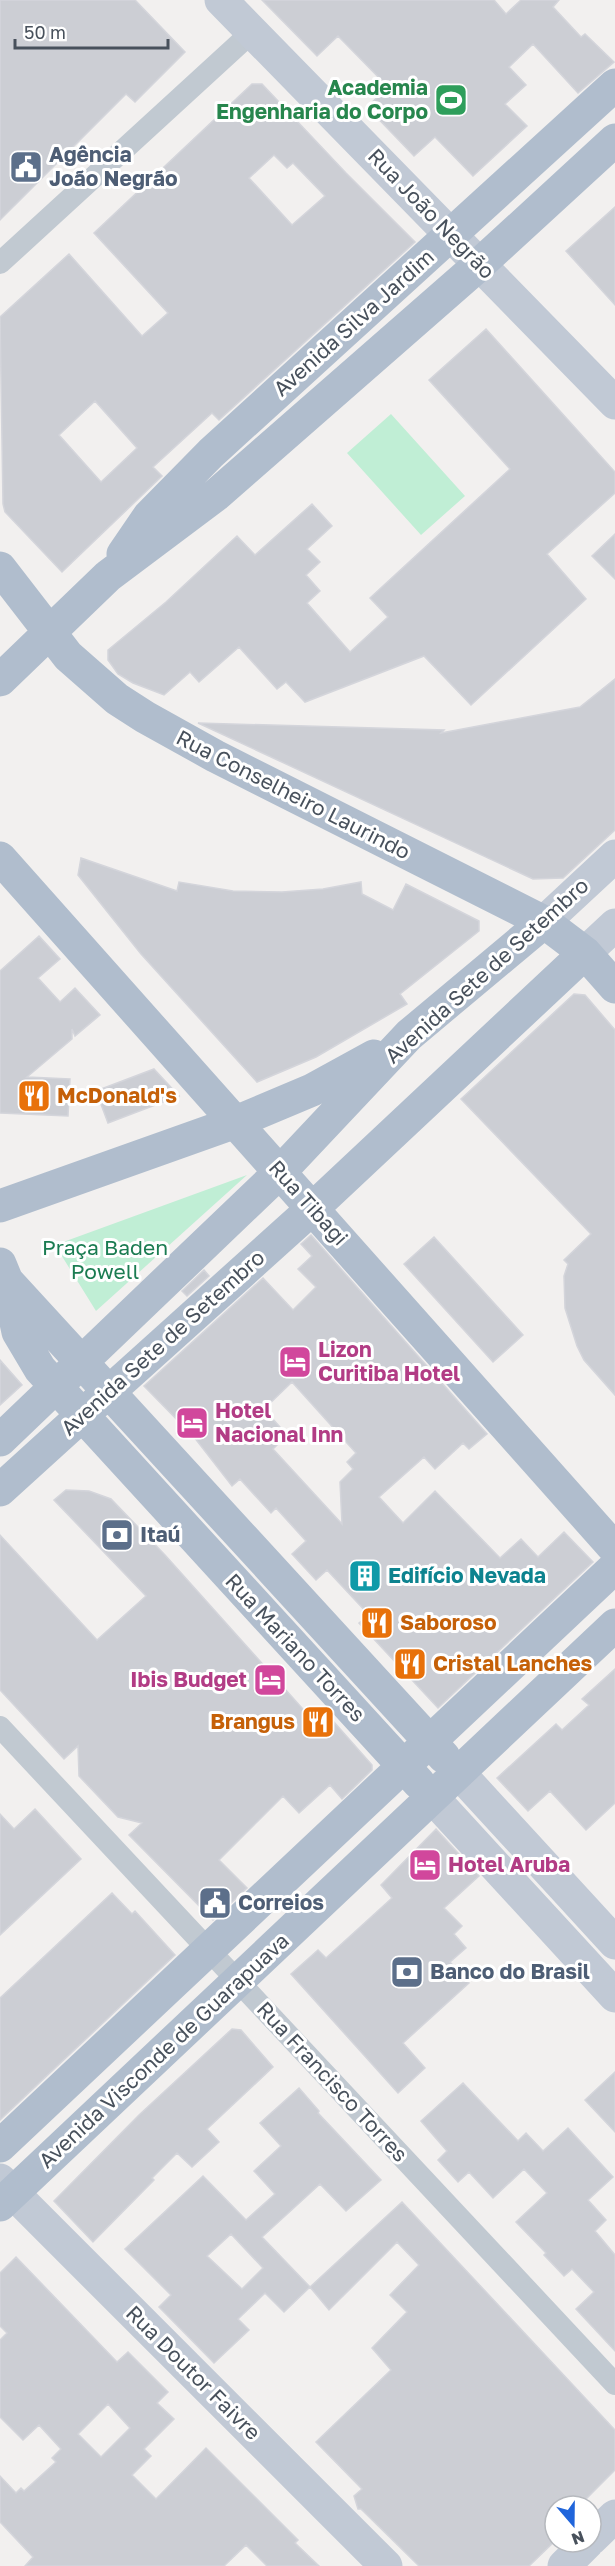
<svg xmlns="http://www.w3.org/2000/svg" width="615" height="2566" font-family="'Golos Text',sans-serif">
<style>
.green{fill:#c0eed5}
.building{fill:#ccced4;stroke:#d4d5db;stroke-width:1.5;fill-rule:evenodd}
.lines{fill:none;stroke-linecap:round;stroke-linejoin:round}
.street{stroke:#c1c9d1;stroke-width:22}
.secondary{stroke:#c1c9d5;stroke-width:33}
.primary{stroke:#b0bdcd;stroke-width:33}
.labels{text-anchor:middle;stroke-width:6;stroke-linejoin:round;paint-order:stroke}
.leisure-label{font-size:21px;font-weight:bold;fill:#27864d;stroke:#fff;text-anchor:end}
.service-label{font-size:21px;font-weight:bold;fill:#4e5e75;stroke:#fff;text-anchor:start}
.street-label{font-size:21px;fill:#48515c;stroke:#fff}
.food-label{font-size:21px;font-weight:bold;fill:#c56008;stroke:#fff;text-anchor:start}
.park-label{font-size:21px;fill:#1b7c52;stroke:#fff}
.hotel-label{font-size:21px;font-weight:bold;fill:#b23c85;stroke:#fff;text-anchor:start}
.culture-label{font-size:21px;font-weight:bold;fill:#0d838f;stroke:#fff;text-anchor:start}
</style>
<rect width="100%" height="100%" fill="#f2f0ef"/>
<!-- green -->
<path class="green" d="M391,414L465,496L421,535L347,453Z
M247,1175L96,1311L55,1245Z"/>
<!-- building -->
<path class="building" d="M0,0H135L185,52L135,102L126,94L0,220Z
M262,0H494L506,14L521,0H559L553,7L581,37L585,34L614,62L578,93L533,44L509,67L526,85L505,104L527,126L473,176L435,137L414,156L367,107L388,87L338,36L317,56Z
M252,84H262L346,173L415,242L219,420L212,413L153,467L162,476L62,572L5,512L3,504L0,317L69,254L142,336L168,313L94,233ZM274,155L287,168L293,163L325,196L292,225L249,178ZM95,401L137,448L101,482L59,435Z
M615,207V305L566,251Z
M486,329L615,472V493L547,554L586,599L471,705L424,656L305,702L286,682L277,689L239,647L199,682L190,672L164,695L133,683L118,674L108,660V650L166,602L237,536L255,555L312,504L332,526L307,549L320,562L306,575L320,591L307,603L350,652L388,617L370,598L510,469L429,380Z
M615,534V579L592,556Z
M615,679V830L563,878L533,879L198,723L444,730L441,733L580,707Z
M81,858L177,891L179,882L233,891L282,892L323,889L361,882L362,894L393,910L406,884L479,921V931L400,994L407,1004L316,1057L257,1082L141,954L78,875Z
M39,936L60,959L38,978L60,1002L75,988L100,1015L75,1036L72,1029V1039L27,1077L70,1079L68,1116L0,1113V971Z
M574,994L585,995L615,1030V1395L584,1360L577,1346L565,1308L564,1276L568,1264L564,1260L591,1234L461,1099Z
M154,1069L179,1096L108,1123L96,1091Z
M311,1235L487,1434L469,1449L463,1443L435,1469L424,1457L379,1497L403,1523L435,1491L500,1558L521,1539L538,1557L564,1532L593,1562L438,1708L359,1623L369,1615L327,1570L316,1580L292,1554L306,1541L276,1508L271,1513L240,1479L232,1486L187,1428L186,1429L144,1386L263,1278L293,1310L316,1287L298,1269L312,1256L301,1244ZM292,1382L356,1453L347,1462L353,1469L340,1482L342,1524L273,1449L287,1435L264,1409Z
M434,1237L523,1335L493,1362L404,1264Z
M204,1270L209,1276L187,1296L182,1291Z
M0,1360L22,1385L0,1405Z
M66,1490L89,1491L111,1499L165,1555L310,1717L316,1711L329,1726L334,1722L372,1765V1770L342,1799L330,1785L299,1813L283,1796L219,1860L247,1888L213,1920L129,1835L142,1823L118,1817L79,1776L78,1746L64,1759L0,1690V1535L97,1640L146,1596L54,1500Z
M615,1669V1803L586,1830L550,1791L528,1811L497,1778L556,1724L562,1730L589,1705L582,1699Z
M35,1809L81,1859L0,1935V1814L14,1829Z
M436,1829L479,1876L444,1908L462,1926L454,1934L466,1948L450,1962L469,1983L403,2043L425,2068L398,2093L291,1974L318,1950L326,1958L392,1898L381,1885Z
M112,1893L132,1914L135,1911L175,1955L0,2120V1998Z
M232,2029L241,2030L273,2067L207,2129L219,2142L192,2167L177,2153L152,2178L154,2180L93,2242L54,2201L139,2115Z
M615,2072V2132L585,2100Z
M463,2083L518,2141L526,2133L543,2151L568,2128L613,2177L588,2200L606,2220L595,2231L615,2255V2351L576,2309L594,2292L572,2269L564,2276L544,2255L546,2253L516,2222L547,2193L524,2169L493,2198L469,2172L458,2182L438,2160L447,2151L421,2121Z
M299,2088L319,2111L318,2113L381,2180L346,2211L320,2184L262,2237L310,2287L284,2312L265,2293L238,2319L249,2330L214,2363L159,2307L171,2295L125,2249L203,2176L246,2220L275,2194L254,2171L281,2146L260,2123ZM231,2234L263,2268L242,2289L207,2256Z
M402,2202L615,2430V2470L579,2506H555V2541L529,2566H419L361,2509H358L354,2496L362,2489L316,2442L391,2370L372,2348L407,2312L390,2295L419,2265L397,2242L329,2310L310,2287Z
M16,2257L117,2362L128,2352L168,2392L157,2403L174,2419L144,2449L151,2456L132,2475L156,2499L206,2448L298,2540L295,2543L319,2566H267L246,2545L224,2566H25L33,2557L0,2522V2476L16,2493L21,2488L24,2491L56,2462L52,2458L61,2449L39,2425L23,2440L0,2417V2340L7,2333L0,2326V2273ZM108,2404L130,2428L101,2457L78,2434Z"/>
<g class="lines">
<!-- street -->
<path class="street" d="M0,263L252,32
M0,1727L615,2384"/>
<!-- secondary -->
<path class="secondary" d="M221,0L615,403
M544,922L615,856
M585,953L615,925
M459,1773L615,1943
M432,1797L615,1996
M0,2180L386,2566
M591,2539L615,2516
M564,2566L588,2542"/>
<!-- primary -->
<path class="primary" d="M123,554L149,516L211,453L615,85
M0,568L68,656L117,699L145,717L215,756L544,922L585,953L615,987
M0,680L108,576L216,495L480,264L615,140
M0,858L615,1549
M0,1206L236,1122L312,1090L374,1056
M0,1264L7,1281L18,1332L40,1369L419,1783
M8,1282L444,1757
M121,1381L312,1209L585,953
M0,1440L280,1172L409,1035L544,922
M0,1490L98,1401
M0,2146L615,1567
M0,2205L615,1625"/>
</g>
<!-- icons -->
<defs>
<g id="stadium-square" transform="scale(1.725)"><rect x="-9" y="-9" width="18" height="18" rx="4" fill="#2e9e5b" stroke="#fff"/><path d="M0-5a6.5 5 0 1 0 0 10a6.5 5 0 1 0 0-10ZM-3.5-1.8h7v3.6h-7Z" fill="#fff"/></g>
<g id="civic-square" transform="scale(1.725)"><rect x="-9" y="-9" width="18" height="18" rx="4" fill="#5c6f8a" stroke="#fff"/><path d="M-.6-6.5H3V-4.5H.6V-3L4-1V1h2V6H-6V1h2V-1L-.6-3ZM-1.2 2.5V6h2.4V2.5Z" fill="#fff"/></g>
<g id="restaurant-square" transform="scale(1.725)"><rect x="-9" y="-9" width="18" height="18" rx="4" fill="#e8710a" stroke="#fff"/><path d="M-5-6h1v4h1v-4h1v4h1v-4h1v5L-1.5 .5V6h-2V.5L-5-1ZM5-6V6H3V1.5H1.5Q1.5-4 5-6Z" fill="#fff"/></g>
<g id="hotel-square" transform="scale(1.725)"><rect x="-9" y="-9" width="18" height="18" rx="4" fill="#d1479c" stroke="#fff"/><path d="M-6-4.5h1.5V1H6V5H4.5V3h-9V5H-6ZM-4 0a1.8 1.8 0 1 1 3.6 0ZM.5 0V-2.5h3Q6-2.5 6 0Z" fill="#fff"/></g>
<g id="bank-square" transform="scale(1.725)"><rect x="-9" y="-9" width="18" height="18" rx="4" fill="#5c6f8a" stroke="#fff"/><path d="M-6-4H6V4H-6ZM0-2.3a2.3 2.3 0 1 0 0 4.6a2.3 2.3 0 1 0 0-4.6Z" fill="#fff"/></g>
<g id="building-square" transform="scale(1.725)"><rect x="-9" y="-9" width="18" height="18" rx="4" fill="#0f9aa8" stroke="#fff"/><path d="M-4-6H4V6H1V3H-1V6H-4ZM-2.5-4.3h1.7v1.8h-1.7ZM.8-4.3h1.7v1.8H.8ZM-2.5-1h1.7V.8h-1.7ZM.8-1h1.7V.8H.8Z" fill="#fff"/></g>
</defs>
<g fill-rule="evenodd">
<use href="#stadium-square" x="451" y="100"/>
<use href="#civic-square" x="26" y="167"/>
<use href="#restaurant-square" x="34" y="1096"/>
<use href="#hotel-square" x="295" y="1362"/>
<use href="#hotel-square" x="192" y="1423"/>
<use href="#bank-square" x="117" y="1535"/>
<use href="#building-square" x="365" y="1576"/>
<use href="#restaurant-square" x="377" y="1623"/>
<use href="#restaurant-square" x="410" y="1664"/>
<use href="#hotel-square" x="270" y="1680"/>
<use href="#restaurant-square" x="318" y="1722"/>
<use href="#hotel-square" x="425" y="1865"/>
<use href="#civic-square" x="215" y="1903"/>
<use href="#bank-square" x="407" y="1972"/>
</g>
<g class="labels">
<!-- leisure labels -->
<g class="leisure-label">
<text x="428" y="95">Academia<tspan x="428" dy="24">Engenharia do Corpo</tspan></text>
</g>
<!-- service labels -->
<g class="service-label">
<text x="49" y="162">Agência<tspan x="49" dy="24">João Negrão</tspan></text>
<text x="140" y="1542">Itaú</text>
<text x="238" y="1910">Correios</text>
<text x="430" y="1979">Banco do Brasil</text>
</g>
<!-- street labels -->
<g class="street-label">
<text transform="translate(431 214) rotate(46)" y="7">Rua João Negrão</text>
<text transform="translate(354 323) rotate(-42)" y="7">Avenida Silva Jardim</text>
<text transform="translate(293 795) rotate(27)" y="7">Rua Conselheiro Laurindo</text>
<text transform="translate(487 971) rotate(-42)" y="7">Avenida Sete de Setembro</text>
<text transform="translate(308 1203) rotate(48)" y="7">Rua Tibagi</text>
<text transform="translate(163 1343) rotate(-42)" y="7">Avenida Sete de Setembro</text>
<text transform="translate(295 1648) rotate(47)" y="7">Rua Mariano Torres</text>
<text transform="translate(164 2051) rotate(-43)" y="7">Avenida Visconde de Guarapuava</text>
<text transform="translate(332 2082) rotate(47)" y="7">Rua Francisco Torres</text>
<text transform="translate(193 2373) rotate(45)" y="7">Rua Doutor Faivre</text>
</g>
<!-- food labels -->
<g class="food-label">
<text x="57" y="1103">McDonald's</text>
<text x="400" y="1630">Saboroso</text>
<text x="433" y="1671">Cristal Lanches</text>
<text x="295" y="1729" text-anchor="end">Brangus</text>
</g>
<!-- park labels -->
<g class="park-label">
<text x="105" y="1255">Praça Baden<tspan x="105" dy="24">Powell</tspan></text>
</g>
<!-- hotel labels -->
<g class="hotel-label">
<text x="318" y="1357">Lizon<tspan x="318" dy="24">Curitiba Hotel</tspan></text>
<text x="215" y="1418">Hotel<tspan x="215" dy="24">Nacional Inn</tspan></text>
<text x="247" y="1687" text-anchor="end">Ibis Budget</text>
<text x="448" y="1872">Hotel Aruba</text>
</g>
<!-- culture labels -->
<g class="culture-label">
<text x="388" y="1583">Edifício Nevada</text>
</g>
</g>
<!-- north arrow -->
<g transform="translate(573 2524) rotate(160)"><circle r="28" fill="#ffffff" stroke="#b6b9be" stroke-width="1.5"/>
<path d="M0-4.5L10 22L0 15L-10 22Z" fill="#2065db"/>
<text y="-9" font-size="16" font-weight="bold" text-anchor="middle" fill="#48515c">N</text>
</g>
<!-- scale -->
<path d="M15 39v9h153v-9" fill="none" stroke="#48515c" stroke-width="3"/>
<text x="24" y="39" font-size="18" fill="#48515c" stroke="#ffffff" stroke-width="4.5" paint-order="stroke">50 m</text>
</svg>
